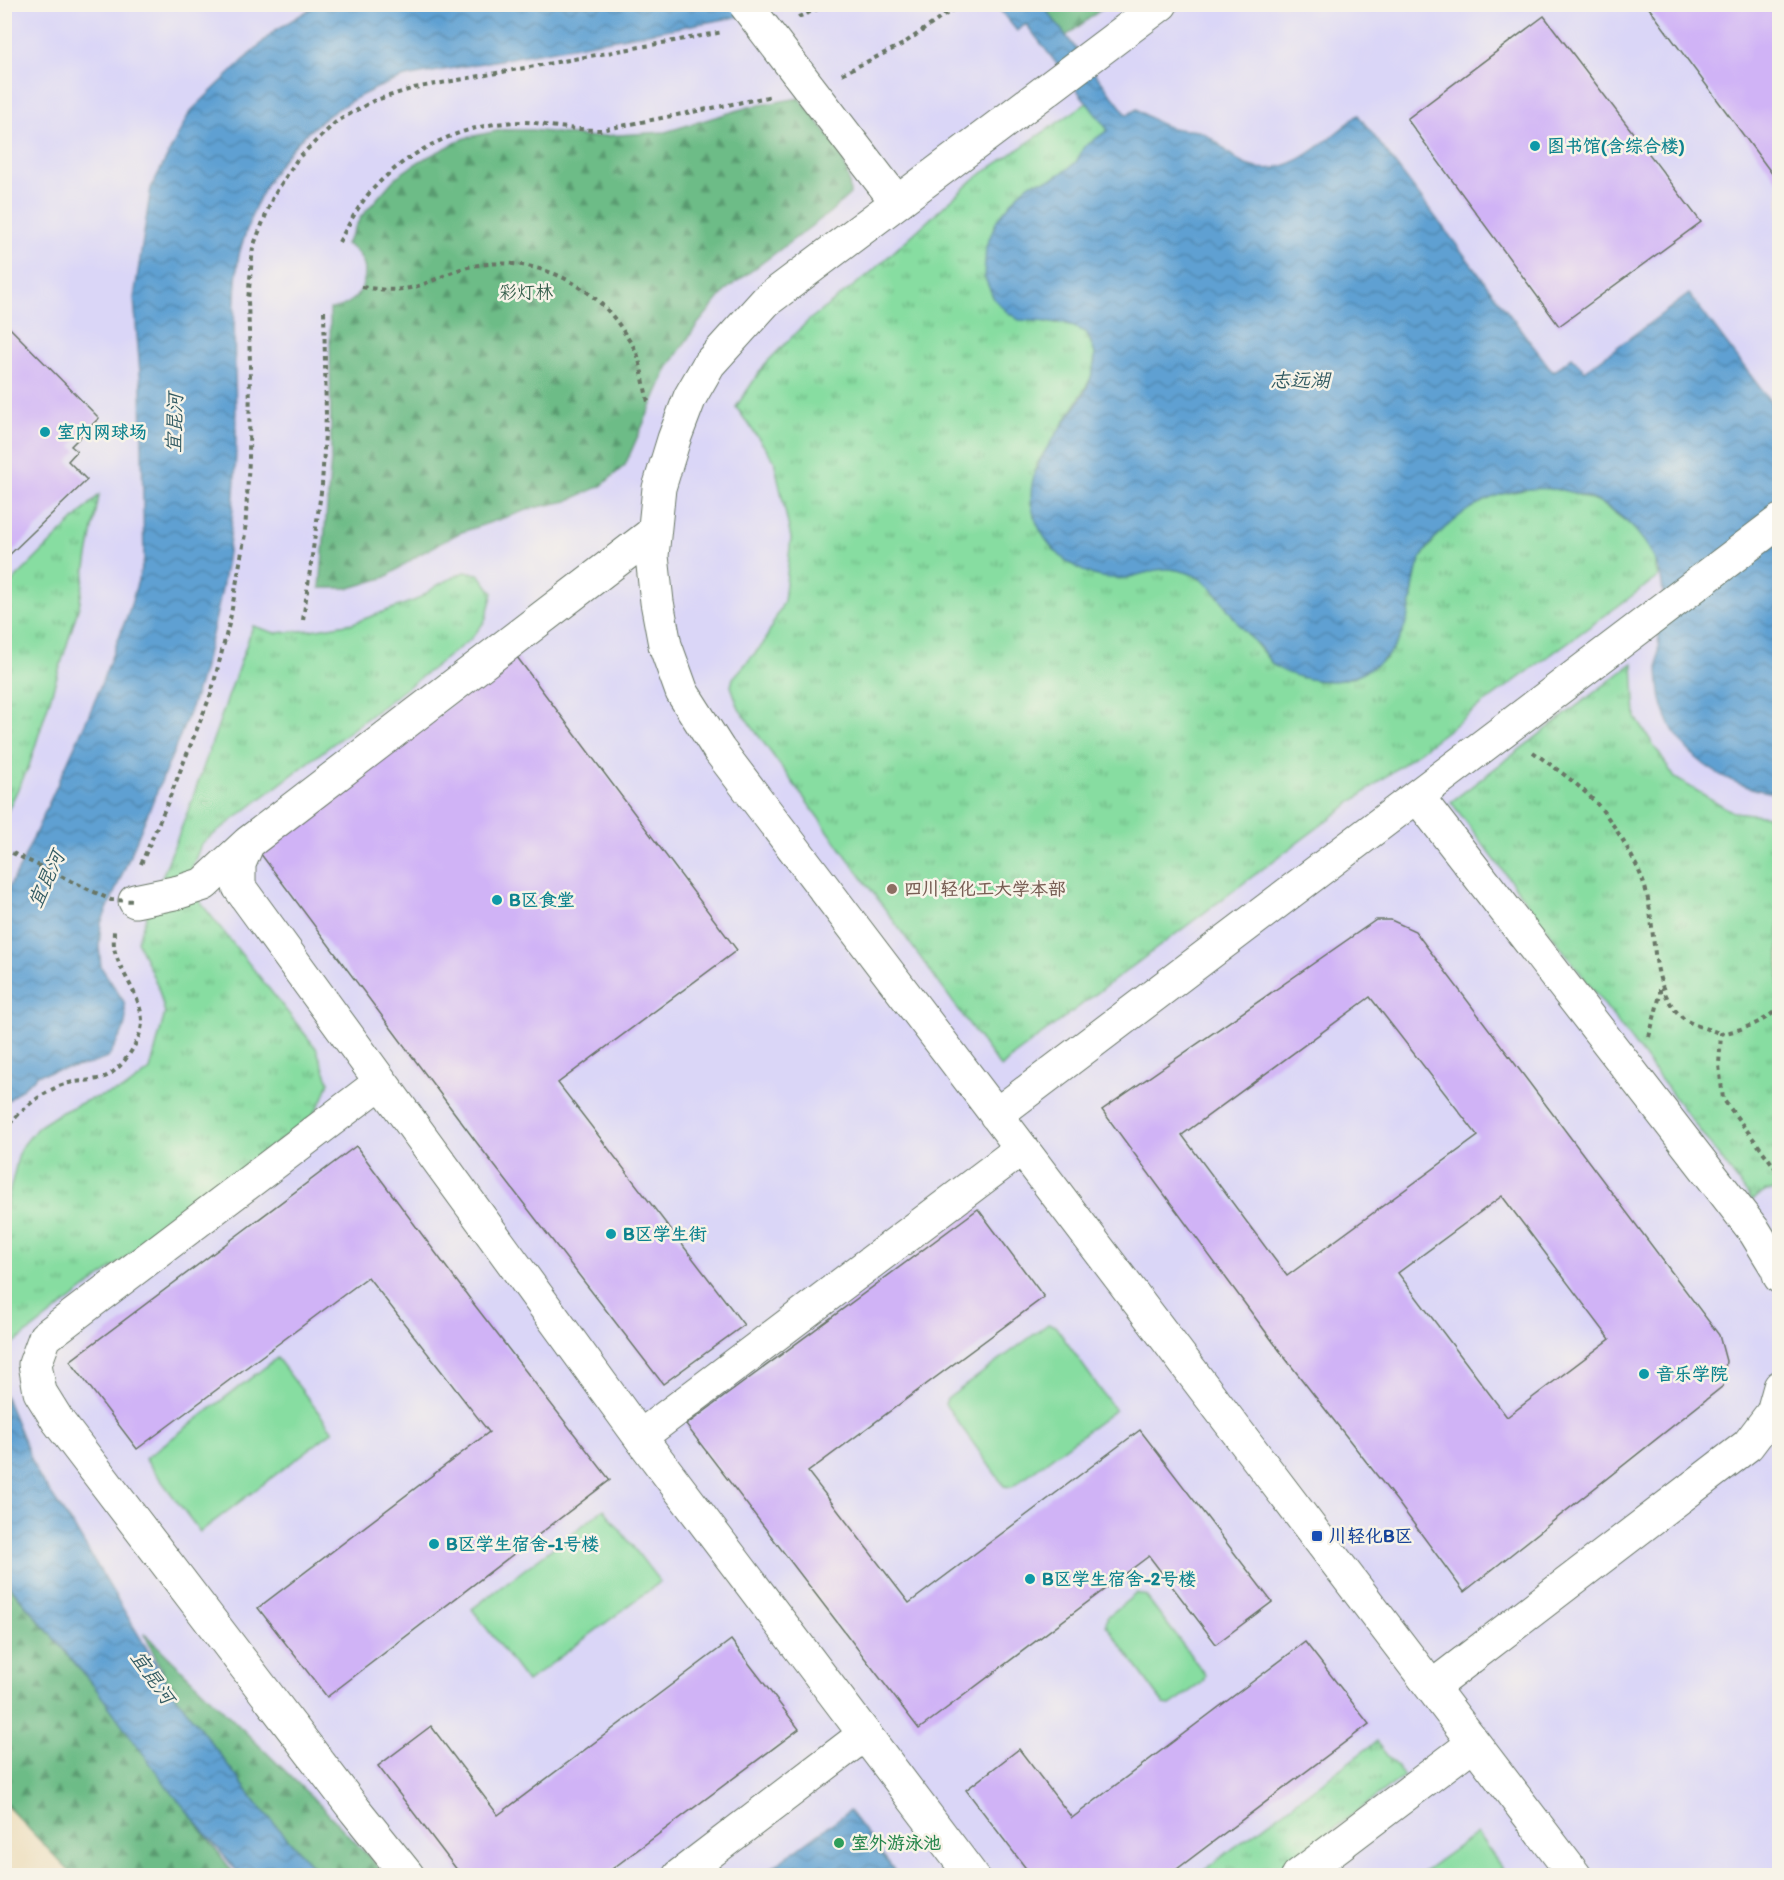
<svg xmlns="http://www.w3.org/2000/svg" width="1784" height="1880" font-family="Itim,'LXGW WenKai TC',sans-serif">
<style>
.built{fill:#dad6f7}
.grass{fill:url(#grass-tufts);stroke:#538d6a;stroke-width:1.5}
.forest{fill:url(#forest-firs);stroke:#467c5e;stroke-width:1.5}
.green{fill:#87dda1;stroke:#538d6a;stroke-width:1.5}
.water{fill:url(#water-waves);stroke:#3f6e83;stroke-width:1.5}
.building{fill:#d0b3f6;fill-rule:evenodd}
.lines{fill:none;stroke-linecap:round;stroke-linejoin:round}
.minor-casing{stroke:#687666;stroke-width:35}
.path{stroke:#687666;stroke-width:4;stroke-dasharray:4.5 4.5;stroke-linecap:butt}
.minor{stroke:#fff;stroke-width:33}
.minor-bridge-casing{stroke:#687666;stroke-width:35;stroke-linecap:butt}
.path-bridge{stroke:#687666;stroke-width:4;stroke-dasharray:4.5 4.5;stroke-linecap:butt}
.minor-bridge{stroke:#fff;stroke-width:33}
.culture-dot{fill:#0f9aa8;stroke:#f7f3e8;stroke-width:2}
.education-dot{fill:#8d6e63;stroke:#f7f3e8;stroke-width:2}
.transit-dot{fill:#1a4fb4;stroke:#f7f3e8;stroke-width:2}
.leisure-dot{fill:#2e9e5b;stroke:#f7f3e8;stroke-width:2}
.labels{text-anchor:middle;stroke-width:5;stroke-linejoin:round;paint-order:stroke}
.culture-label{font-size:18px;font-weight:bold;fill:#0d838f;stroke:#f7f3e8;text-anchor:start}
.park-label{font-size:18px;fill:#345d4a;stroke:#f7f3e8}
.education-label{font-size:18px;font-weight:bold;fill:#785e54;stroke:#f7f3e8;text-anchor:start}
.transit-label{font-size:18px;font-weight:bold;fill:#164399;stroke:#f7f3e8;text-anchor:start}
.leisure-label{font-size:18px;font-weight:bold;fill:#27864d;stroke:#f7f3e8;text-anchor:start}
.water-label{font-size:20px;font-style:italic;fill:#325b63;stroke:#f7f3e8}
</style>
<defs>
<pattern id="grass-tufts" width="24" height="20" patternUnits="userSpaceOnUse" patternTransform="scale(1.5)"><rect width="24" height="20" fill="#87dda1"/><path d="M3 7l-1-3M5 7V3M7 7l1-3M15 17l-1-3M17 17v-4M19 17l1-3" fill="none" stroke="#6eb484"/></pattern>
<pattern id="forest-firs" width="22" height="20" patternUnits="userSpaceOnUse" patternTransform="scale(1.5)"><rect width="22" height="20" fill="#6dbc87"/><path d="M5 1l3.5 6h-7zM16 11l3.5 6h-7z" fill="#599a6f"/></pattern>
<pattern id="water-waves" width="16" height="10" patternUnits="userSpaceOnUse" patternTransform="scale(1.5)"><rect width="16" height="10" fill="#5fa0d2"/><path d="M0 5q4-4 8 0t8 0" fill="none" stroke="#4e84ab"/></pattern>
</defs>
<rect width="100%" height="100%" fill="#f7f3e8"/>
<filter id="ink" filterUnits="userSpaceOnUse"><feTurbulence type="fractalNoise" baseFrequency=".0167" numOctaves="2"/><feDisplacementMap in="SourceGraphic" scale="12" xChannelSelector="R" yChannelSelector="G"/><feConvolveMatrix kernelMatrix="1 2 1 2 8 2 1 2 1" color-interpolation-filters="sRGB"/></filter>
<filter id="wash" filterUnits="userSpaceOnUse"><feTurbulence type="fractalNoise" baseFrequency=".008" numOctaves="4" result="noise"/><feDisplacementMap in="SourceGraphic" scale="24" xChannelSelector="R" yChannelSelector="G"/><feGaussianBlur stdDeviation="1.35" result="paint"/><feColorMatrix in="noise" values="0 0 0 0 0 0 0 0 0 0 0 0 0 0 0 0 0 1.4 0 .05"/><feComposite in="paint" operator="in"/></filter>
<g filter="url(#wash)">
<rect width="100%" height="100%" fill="#efe1c3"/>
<!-- built -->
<path class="built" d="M4,5H1779V1875H105L5,1774Z"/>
<!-- grass -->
<path class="grass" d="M1087,103L1108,130L1084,147L1076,162L1065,171L1052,179L1032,183L1021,191L997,220L1046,323H1065L1086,332L1095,353L1093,374L1077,402L1036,465L1032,493L1034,517L1165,568L1188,572L1206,582L1273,665L1300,677L1319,681L1352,678L1386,659L1412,598L1414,574L1423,555L1442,530L1467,509L1498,495L1539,487L1568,491L1602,504L1636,529L1653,554L1658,577L1480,706L1013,1056L1001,1068L739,709L731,686L733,678L763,644L784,601L791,538L774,460L736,407L765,364L809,320L869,274L974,179Z
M99,495L79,606L29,766L5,816V589Z
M464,572L479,574L493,593L485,621L471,639L201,844L192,868L200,902L316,1048L329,1082L323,1099L313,1115L5,1350V1211L20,1149L38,1127L60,1113L88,1100L125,1089L150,1070L165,1013L158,987L137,941L188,811L253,626L275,633L311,630L353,623L416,600L438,585Z
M1633,663L1636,718L1675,778L1733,812L1779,817V1190L1766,1191L1752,1200L1451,802Z
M1376,1742L1404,1776L1272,1875L1196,1876Z"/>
<!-- forest -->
<path class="forest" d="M1054,5H1107L1066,36L1046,10Z
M799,98C822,128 850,154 850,194L829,213L727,289L697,325L669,366L625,465L601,486L567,501L533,508L459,533L420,554L386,577L350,588H320L331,460L330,309C366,306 379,261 346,244L361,217L396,177L420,161L465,138L502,130H532L588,137L665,132L749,107Z
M4,1580L94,1686L235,1875H73L5,1804Z
M144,1633L321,1806L386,1875H320L258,1805L172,1691Z"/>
<!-- green -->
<path class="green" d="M1048,1324L1055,1326L1115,1410L1012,1487L1004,1486L945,1404L947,1399Z
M277,1358L333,1431L200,1532L145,1459Z
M604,1509L660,1582L527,1682L472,1609Z
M1137,1593L1146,1596L1201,1669L1205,1676L1203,1682L1170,1705L1164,1704L1106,1625L1107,1617Z
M1477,1833L1507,1875H1419Z"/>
<!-- water -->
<path class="water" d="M1054,4L1047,11L1127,115L1137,109C1149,118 1163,127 1178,129C1187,131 1198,129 1205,134C1219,142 1231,158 1246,165C1288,182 1328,138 1358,115L1553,372L1572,357L1585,371L1689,294L1779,413V793C1755,792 1725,780 1705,765C1657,728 1656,689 1659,633C1660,620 1664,606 1663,593C1661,555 1634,521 1601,503C1552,478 1493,486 1452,522C1440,532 1428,545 1421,558C1415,571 1414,582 1412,596C1408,626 1398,654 1371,668C1359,675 1347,680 1333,681C1314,681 1290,677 1275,666C1270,663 1267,656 1263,651C1256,642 1247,634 1240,626C1229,612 1220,595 1207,584C1199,576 1187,572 1177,570C1158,566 1143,575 1125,578C1086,582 1050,556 1036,521C1010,455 1094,414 1095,357C1095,348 1090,340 1086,332L1065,323L1019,320L1006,311L994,299L984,276L986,247L997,220L1021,191L1032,183L1052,179L1065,171L1076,162L1084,147L1108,130L1026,24L1017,31L996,5Z
M317,5H790L736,17L405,77C328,103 272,150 247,229C244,239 239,250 238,261C231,317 236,375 236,432C236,484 232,537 222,588C215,622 208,657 197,690C185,726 170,761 155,796C137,839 120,881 101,923L99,947L101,967L124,1002L126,1017L124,1029L108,1058L90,1064L39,1074L5,1103V894L20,867L92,708L129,611L144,560L141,385L134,298L151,188L190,112L274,31Z
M5,1395L38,1475L77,1532L172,1691L258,1805L320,1875H240L168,1788L94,1686L5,1580Z
M849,1811L898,1875H762Z"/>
<g id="blocks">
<!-- building -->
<path class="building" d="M1646,4H1779V183L1733,121Z
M1544,16L1701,222L1559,326L1407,119Z
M4,322L99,418L71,446L77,451L68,461L87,480L4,560Z
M517,657L737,950L558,1083L744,1325L663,1384L477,1143L257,849Z
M1376,920H1391L1415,931L1719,1335L1726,1361L1723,1386L1464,1592L1397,1501L1285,1358L1102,1110ZM1370,997L1478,1136L1287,1276L1182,1135ZM1502,1196L1610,1339L1507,1417L1398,1273Z
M356,1146L473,1303L610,1480L327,1697L258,1608L489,1432L368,1277L137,1449L70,1361Z
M978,1209L1044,1297L808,1472L909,1603L1140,1430L1272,1602L1216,1644L1149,1556L919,1729L686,1425Z
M731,1640L799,1729L604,1875H461L378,1766L431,1726L498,1815Z
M1305,1642L1369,1724L1169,1875H1031L966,1790L1019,1749L1072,1818Z"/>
</g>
</g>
<g filter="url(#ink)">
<use href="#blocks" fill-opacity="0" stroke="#687666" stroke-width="1.5"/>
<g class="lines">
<!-- minor casing -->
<g class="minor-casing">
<path id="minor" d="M1161,4L766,301L709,364L690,397L674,439L659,488L652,556L657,602L665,645L682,692L719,750L1575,1876
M797,72L897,202
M654,532L248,843L239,864V887L640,1437L972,1876
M1417,796L1755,1232L1777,1268L1780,1277
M135,901L179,892L204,884L248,843
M381,1082L45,1337L35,1364L40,1392L58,1421L355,1810L408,1876
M996,1115L1780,521
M640,1437L1021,1149
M1432,1687L1748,1445L1773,1412L1780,1387
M679,1876L865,1734
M1298,1876L1474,1743"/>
</g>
<!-- path -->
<path class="path" d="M798,17L830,4
M842,74L903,44L961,4
M339,242C349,224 358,206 371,191C409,149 466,122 523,122C532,122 541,124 550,126C567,128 583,130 601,130L773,96
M362,287C376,289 389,291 403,289C424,287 444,274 464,268C525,252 593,279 625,334C629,340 634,347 637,353C642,369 644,386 648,402
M303,620L322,485L326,415L324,309
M1533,752C1555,768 1579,784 1597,804C1614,823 1636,860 1644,884C1658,926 1647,987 1683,1018C1693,1026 1710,1029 1721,1034
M141,864L167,804L211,694L230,620L245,534L249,459L250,363L248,300L253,247L273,197L298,158L336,122L373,101L414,88L723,32
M1780,1006C1767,1022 1741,1030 1721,1034L1719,1065L1723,1099L1780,1174
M1649,1037L1660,995V986
M4,1131C20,1111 33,1099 57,1087C71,1080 87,1082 102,1078C121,1072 143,1039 142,1020C140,994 122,976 115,952C113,945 114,936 114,929"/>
<!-- minor -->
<use href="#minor" class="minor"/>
<!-- minor-bridge casing -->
<g class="minor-bridge-casing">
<path id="minor-bridge" d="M745,4L797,72"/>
</g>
<!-- path-bridge -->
<path class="path-bridge" d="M4,849L111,900L135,901"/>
<!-- minor-bridge -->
<use href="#minor-bridge" class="minor-bridge"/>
</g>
</g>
<!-- markers -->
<g class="culture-dot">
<circle cx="1535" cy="146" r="6"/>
<circle cx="45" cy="432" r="6"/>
<circle cx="497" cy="900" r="6"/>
<circle cx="611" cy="1234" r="6"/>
<circle cx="1644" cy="1374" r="6"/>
<circle cx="434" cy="1544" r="6"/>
<circle cx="1030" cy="1579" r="6"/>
</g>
<circle class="education-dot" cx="892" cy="889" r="6"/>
<rect class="transit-dot" x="1311" y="1530" width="12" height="12" rx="3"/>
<circle class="leisure-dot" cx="839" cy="1843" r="6"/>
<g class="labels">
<!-- culture labels -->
<g class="culture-label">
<text x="1547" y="152">图书馆(含综合楼)</text>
<text x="57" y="438">室内网球场</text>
<text x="509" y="906">B区食堂</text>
<text x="623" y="1240">B区学生街</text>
<text x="1656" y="1380">音乐学院</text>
<text x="446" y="1550">B区学生宿舍-1号楼</text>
<text x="1042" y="1585">B区学生宿舍-2号楼</text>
</g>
<!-- park labels -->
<g class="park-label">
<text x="526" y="298">彩灯林</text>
</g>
<!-- education labels -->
<g class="education-label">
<text x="904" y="895">四川轻化工大学本部</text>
</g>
<!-- transit labels -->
<g class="transit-label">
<text x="1329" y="1542">川轻化B区</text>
</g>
<!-- leisure labels -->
<g class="leisure-label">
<text x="851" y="1849">室外游泳池</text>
</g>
<!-- water labels -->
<g class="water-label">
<text x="1300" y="387">志远湖</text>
<text transform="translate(174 423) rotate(-88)" y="7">宜昆河</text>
<text transform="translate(46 879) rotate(-65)" y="7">宜昆河</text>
<text transform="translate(153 1677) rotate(55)" y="7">宜昆河</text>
</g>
</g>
<!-- margin -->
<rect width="1784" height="1880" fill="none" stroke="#f7f3e8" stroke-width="24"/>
</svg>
